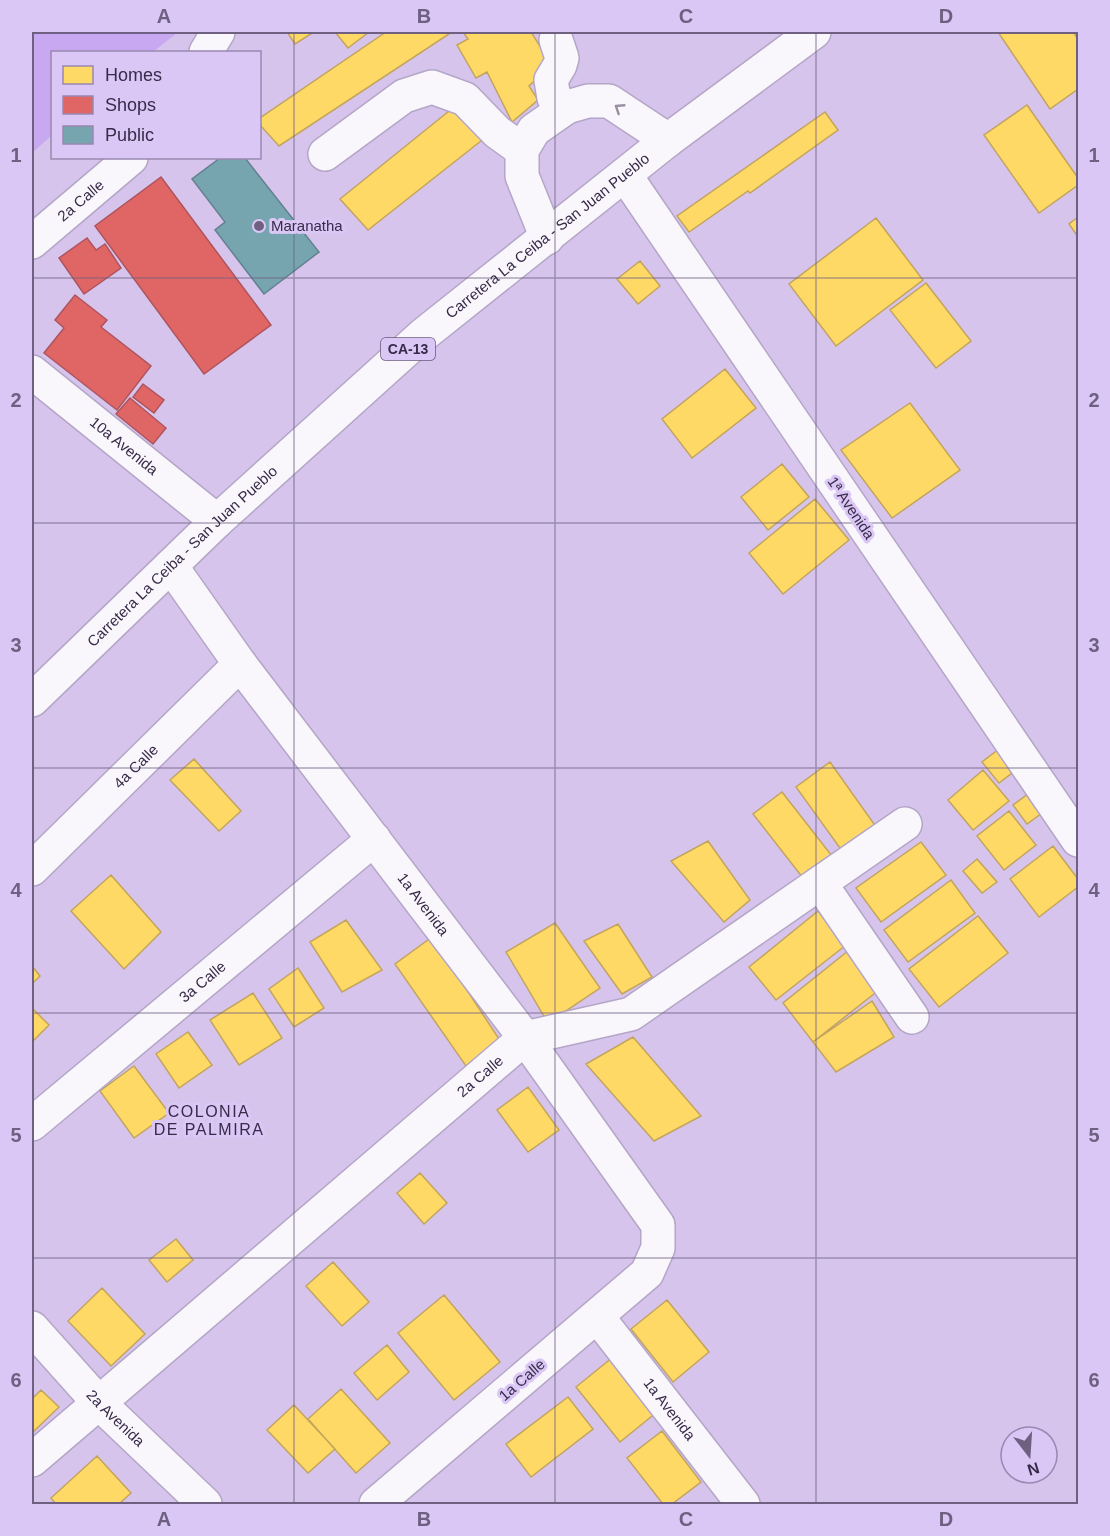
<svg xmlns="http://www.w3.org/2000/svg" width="1110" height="1536" font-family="Arial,sans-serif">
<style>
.green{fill:#c8a8f0}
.homes{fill:#ffd966;stroke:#c3a45d;stroke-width:1.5}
.shops{fill:#e06666;stroke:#ae545d;stroke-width:1.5}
.public{fill:#76a5af;stroke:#638090;stroke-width:1.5}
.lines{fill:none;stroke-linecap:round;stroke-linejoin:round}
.minor-casing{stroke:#b4a6c7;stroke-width:36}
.major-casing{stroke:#b4a6c7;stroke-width:36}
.minor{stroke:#f9f6fc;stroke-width:33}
.major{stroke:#f9f6fc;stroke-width:33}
.oneway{stroke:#9890a2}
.grid{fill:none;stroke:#6f6082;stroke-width:1.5;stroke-opacity:0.55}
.poi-dot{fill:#6f6082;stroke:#dac7f5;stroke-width:2}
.labels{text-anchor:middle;stroke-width:6;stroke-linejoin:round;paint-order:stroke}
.shield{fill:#dac7f5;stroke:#69597c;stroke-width:1.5}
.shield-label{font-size:14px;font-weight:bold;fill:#382a48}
.street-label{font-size:15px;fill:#382a48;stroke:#dac7f5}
.poi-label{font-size:15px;fill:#382a48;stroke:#dac7f5;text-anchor:start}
.neighbourhood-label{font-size:16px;letter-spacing:1.5px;fill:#382a48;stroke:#dac7f5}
.neatline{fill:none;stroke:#6f6082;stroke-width:2}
.grid-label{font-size:20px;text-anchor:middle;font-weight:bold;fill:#6f6082}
</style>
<rect width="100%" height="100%" fill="#d6c4ed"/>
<!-- green -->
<path class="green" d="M32,32H178L153,52H52V135L32,153Z"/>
<!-- homes -->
<path class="homes" d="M287,32H314L295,44Z
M335,32H369L348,48Z
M386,32H446L449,34L279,146L260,125V118Z
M463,32H531L552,65L529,86L538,100L512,122L487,72L476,78L457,45L468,39Z
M998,32H1073L1078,39V89L1050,109Z
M459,103L486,137L368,230L340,199Z
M1027,105L1078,178V185L1039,213L984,135Z
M825,112L838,130L750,193L748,191L689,232L677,216Z
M1078,217V237L1069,224Z
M876,218L923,280L836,346L789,284Z
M640,261L660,286L638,304L617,279Z
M926,283L971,341L936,368L890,310Z
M725,369L756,408L692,458L662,419Z
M910,403L960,470L892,518L841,450Z
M782,464L809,497L768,530L741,497Z
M815,499L849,540L783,594L749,553Z
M999,749L1016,770L999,783L982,762Z
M194,759L241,811L219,831L170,780Z
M830,762L879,831L845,855L796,787Z
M983,770L1009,801L973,830L948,800Z
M782,792L839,865L810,887L753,814Z
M1028,794L1042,813L1027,824L1013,805Z
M1009,811L1036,845L1004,870L977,836Z
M708,841L750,900L724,922L671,861Z
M921,842L946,875L881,922L856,888Z
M1053,846L1078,879V887L1039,917L1010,879Z
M977,859L997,882L982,893L963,871Z
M111,875L161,932L124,969L71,911Z
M951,880L975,913L908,962L884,930Z
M818,911L846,945L776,1000L749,967Z
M978,916L1008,953L939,1007L909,969Z
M346,920L382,970L342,992L310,942Z
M555,923L600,988L548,1023L506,952Z
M618,924L652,977L622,994L584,941Z
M432,937L499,1039L466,1066L395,964Z
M848,951L879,990L813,1042L783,1003Z
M32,966L40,976L32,984Z
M298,968L324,1008L294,1027L269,989Z
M253,993L282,1038L239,1065L210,1020Z
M872,1001L894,1037L836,1072L813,1042Z
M32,1008L49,1025L32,1042Z
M188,1032L212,1065L179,1088L156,1054Z
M633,1037L701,1116L654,1141L586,1064Z
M134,1066L169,1113L134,1138L100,1091Z
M528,1087L559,1130L528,1152L497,1110Z
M420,1173L447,1203L424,1224L397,1193Z
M176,1239L193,1260L167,1282L149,1260Z
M333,1262L369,1302L342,1326L306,1286Z
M102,1288L145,1334L111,1366L68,1321Z
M444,1295L500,1362L454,1400L398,1333Z
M667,1300L709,1352L673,1382L631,1329Z
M387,1345L409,1372L377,1400L354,1373Z
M613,1357L657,1412L620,1442L576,1387Z
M341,1389L390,1443L356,1473L308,1419Z
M41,1390L59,1407L32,1433V1399Z
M568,1397L593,1429L531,1477L506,1444Z
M294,1405L335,1449L308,1473L267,1430Z
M662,1431L701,1482L672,1504H663L627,1458Z
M97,1456L131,1493L119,1504H56L51,1498Z"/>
<!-- shops -->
<path class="shops" d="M161,177L271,325L204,374L95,226Z
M87,238L96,250L105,244L121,268L84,294L59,258Z
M75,295L107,320L101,327L151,366L117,410L44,353L64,328L55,320Z
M143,384L164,400L154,413L133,397Z
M130,398L166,428L153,444L116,414Z"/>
<!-- public -->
<path class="public" d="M220,158H245L319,252L264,294L215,230L225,222L192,179Z"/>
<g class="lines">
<!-- minor casing -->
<g class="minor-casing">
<g id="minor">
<path d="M556,40L562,58L560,65L551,80L554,98L567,107"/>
<path d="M206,52L218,32"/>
<path d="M325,154L404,96L432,87L465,99L497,132L522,150"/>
<path d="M625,175L1078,840"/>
<path d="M547,238L522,176V150L534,130L567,107L588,101H609L668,140"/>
<path id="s1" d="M32,242L131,158"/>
<path id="s2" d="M32,372L217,521"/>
<path id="s3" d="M171,566L240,664L525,1038L658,1225V1248L647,1273L376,1504"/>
<path id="s4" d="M32,869L240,664"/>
<path d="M820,883L912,1017"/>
<path id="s5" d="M32,1124L374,839"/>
<path id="s6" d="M597,1316L743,1504"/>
<path id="s7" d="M32,1328L99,1403L205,1504"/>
<path id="s8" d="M32,1460L525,1038L631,1014L905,824"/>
</g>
</g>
<!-- major casing -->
<g class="major-casing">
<g id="major">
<path id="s9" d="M32,700L217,521L423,335L668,140L814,32"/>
</g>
</g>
<!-- minor -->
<use href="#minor" class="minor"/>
<!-- major -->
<use href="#major" class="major"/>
</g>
<!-- one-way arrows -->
<defs><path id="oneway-chevron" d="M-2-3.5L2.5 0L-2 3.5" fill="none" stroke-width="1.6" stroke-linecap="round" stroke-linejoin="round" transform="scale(1.5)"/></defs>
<use class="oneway" href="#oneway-chevron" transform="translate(619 108) rotate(-147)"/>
<!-- grid -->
<path class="grid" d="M294,32V1504M555,32V1504M816,32V1504M32,278H1078M32,523H1078M32,768H1078M32,1013H1078M32,1258H1078"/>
<!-- markers -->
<circle class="poi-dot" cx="259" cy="226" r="6"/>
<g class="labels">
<!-- shield labels -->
<rect class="shield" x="381" y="338" width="54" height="22" rx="4.5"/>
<g class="shield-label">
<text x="408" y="354">CA-13</text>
</g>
<!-- street labels -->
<g class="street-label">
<text dy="5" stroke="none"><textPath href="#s1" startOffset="64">2a Calle</textPath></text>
<text dy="5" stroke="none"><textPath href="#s9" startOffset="694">Carretera La Ceiba - San Juan Pueblo</textPath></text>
<text dy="5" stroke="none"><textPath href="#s2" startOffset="118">10a Avenida</textPath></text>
<text transform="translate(851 508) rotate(56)" y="5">1ª Avenida</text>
<text dy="5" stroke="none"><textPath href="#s9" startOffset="208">Carretera La Ceiba - San Juan Pueblo</textPath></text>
<text dy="5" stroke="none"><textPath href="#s4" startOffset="146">4a Calle</textPath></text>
<text dy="5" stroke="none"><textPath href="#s3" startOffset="422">1a Avenida</textPath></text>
<text dy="5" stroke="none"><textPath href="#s5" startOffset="222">3a Calle</textPath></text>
<text dy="5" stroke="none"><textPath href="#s8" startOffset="590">2a Calle</textPath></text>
<text transform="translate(522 1380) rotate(-41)" y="5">1a Calle</text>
<text dy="5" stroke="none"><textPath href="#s6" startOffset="118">1a Avenida</textPath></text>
<text dy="5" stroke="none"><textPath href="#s7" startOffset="123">2a Avenida</textPath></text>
</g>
<!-- poi labels -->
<g class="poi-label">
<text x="271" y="231">Maranatha</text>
</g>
<!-- neighbourhood labels -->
<g class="neighbourhood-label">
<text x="209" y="1117">COLONIA<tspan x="209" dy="18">DE PALMIRA</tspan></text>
</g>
</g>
<!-- border -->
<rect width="1110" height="1536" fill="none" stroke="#dac7f5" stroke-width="66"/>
<!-- legend -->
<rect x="51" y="51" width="210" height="108" fill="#dac7f5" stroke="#9988b0" stroke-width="1.5"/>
<rect x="63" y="66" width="30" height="18" fill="#ffd966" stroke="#9988b0" stroke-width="1.5"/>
<text x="105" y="81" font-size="18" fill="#382a48">Homes</text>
<rect x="63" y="96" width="30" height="18" fill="#e06666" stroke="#9988b0" stroke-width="1.5"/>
<text x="105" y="111" font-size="18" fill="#382a48">Shops</text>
<rect x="63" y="126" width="30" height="18" fill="#76a5af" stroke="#9988b0" stroke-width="1.5"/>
<text x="105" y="141" font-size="18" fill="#382a48">Public</text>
<!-- north arrow -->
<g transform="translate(1029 1455) rotate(163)"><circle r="28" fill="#dac7f5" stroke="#9988b0" stroke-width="1.5"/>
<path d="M0-4.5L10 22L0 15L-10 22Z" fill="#6f6082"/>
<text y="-9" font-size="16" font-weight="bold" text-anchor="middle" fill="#382a48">N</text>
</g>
<rect x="33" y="33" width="1044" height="1470" class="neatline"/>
<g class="grid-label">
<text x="164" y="23">A</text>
<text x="424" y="23">B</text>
<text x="686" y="23">C</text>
<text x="946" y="23">D</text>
<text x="16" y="162">1</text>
<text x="1094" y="162">1</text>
<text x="16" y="407">2</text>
<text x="1094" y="407">2</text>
<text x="16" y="652">3</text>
<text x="1094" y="652">3</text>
<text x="16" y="897">4</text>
<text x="1094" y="897">4</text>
<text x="16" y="1142">5</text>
<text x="1094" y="1142">5</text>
<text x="16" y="1387">6</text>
<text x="1094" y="1387">6</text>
<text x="164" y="1526">A</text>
<text x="424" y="1526">B</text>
<text x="686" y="1526">C</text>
<text x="946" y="1526">D</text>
</g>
</svg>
